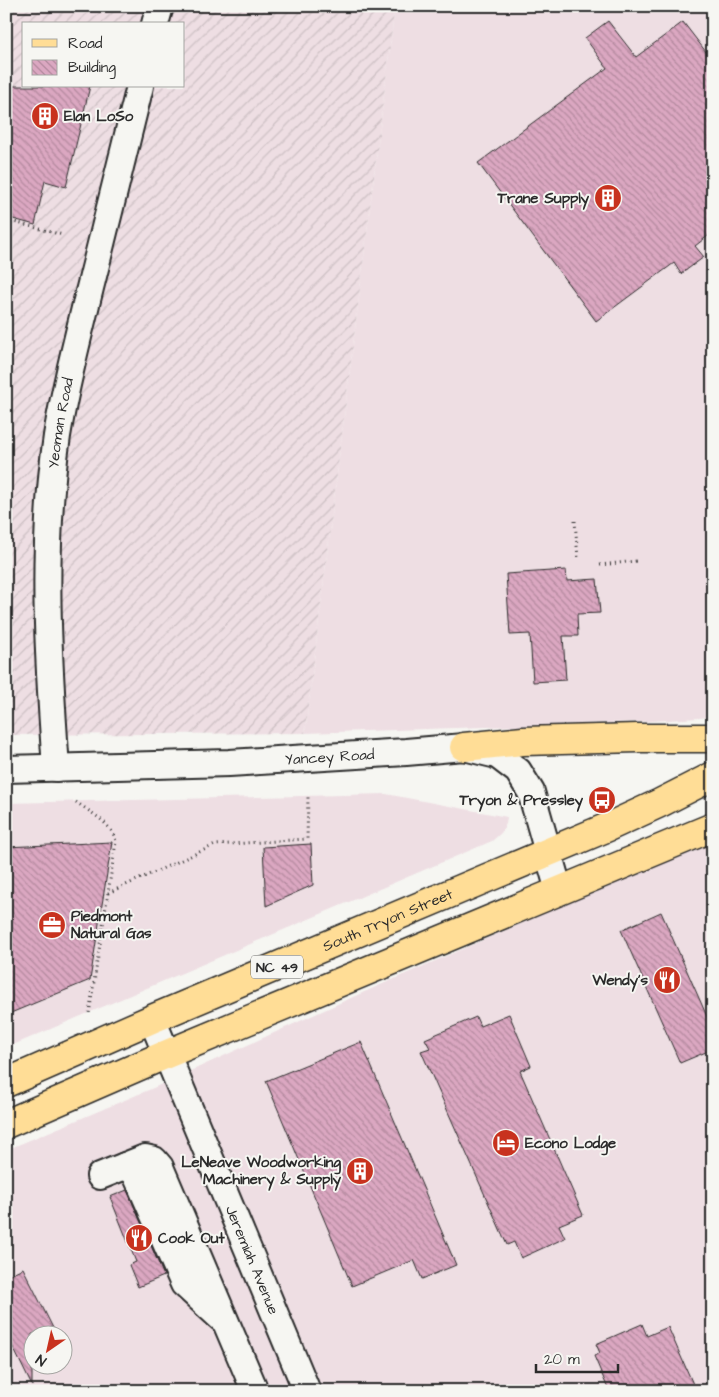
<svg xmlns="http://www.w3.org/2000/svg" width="719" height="1397" font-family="'Architects Daughter',sans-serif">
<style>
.built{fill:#eedee3;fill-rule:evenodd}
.industrial{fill:url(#industrial-furrows);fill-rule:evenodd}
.building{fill:url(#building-back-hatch);stroke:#2b2b2b}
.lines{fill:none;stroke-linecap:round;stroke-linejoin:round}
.minor-casing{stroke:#2b2b2b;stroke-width:30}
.major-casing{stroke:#2b2b2b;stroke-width:31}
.path{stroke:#2b2b2b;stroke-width:3;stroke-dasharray:1 4;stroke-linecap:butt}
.minor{stroke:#f6f6f2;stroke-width:26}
.major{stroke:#ffdd96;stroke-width:28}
.labels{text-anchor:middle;stroke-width:4;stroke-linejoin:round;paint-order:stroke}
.shield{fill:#f6f6f2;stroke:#686867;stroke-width:1}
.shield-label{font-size:14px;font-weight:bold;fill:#2b2b2b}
.poi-label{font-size:15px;font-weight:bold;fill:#2b2b2b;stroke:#f6f6f2;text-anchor:start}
.street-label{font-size:15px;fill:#2b2b2b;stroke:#f6f6f2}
</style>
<defs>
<pattern id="industrial-furrows" width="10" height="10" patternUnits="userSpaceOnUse" patternTransform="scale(1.25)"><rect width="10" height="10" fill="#eedee3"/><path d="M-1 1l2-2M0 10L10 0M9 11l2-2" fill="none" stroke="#ccbfc3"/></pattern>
<pattern id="building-back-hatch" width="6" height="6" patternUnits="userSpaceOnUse" patternTransform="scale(1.25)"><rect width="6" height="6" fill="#dba7c1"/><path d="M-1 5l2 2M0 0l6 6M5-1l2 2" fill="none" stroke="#b2889d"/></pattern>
</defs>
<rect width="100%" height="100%" fill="#f6f6f2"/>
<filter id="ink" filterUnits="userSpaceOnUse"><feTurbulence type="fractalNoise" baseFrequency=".02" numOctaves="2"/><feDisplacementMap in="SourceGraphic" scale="10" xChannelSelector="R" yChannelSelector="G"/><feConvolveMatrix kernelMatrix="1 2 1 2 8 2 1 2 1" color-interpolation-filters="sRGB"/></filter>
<g filter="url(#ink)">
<!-- built -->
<path class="built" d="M395,6H713V717L638,722L305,733Z
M386,794L507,817L506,824L501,833L492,841L6,1048V803Z
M713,842V1391H80L79,1389L75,1391H6V1150L151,1089L353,997L547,912ZM32,1334H62V1364H32Z"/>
<!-- industrial -->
<path class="industrial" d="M6,6H395L305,733L6,735ZM24,24H184V86H24Z"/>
<!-- building -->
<path class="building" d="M608,21L636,57L683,22L713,61V232L695,246L704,257L681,274L674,263L596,321L478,163L607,68L585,38Z
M6,86H90L66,187L45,181L35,225L6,217Z
M566,570L567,581L597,579L600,613L577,614L578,636H563L566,680L533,682L530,634L510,635L506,574Z
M112,842L90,980L6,1015V847Z
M311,844L313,885L266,906L263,847Z
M661,912L713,1030V1049L680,1063L621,930Z
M509,1014L531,1066L520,1071L583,1215L559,1225L565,1238L521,1258L514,1242L507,1245L421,1051L430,1048L425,1039L476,1017L480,1026Z
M361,1042L456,1265L422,1279L414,1260L352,1286L266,1081Z
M127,1190L164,1276L138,1287L129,1265L136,1262L110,1197Z
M23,1268L56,1334H32V1386L6,1333V1276Z
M642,1324L647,1336L668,1327L696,1391H609L594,1356L600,1353L596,1344Z"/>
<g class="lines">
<!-- minor casing -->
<g class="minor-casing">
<g id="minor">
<path d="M155,24L160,6"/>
<path id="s1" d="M56,768C48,657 41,546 57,436C65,386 78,337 90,288C107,221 123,154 140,86"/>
<path id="s2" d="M6,769L229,763L406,752L464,747L497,755L518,771L531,792L559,891"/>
<path id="s3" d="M152,1019L307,1391"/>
<path d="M125,1166L135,1172L184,1284L221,1318"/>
<path d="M100,1176L145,1158L154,1160L160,1167L253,1386"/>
</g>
</g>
<!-- major casing -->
<g class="major-casing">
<g id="major">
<path d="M464,747L523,741L638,738H713"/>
<path id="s4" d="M6,1083L152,1019L608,827L660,803L713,776"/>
<path d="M6,1124L167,1054L713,827"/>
</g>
</g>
<!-- path -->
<path class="path" d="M6,220L63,235
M575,521L578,558
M600,565L636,561
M76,802C90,812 113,824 116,842L89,1014
M108,893L215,845L307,839L308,797"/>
<!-- minor -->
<use href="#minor" class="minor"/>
<!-- major -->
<use href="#major" class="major"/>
</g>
</g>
<!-- icons -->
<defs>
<g id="building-disc" transform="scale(1.4375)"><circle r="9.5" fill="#c8321e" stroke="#f6f6f2"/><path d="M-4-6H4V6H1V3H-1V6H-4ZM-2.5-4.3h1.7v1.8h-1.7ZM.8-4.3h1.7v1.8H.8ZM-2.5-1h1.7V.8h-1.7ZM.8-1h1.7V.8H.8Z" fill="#fff"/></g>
<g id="bus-disc" transform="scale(1.4375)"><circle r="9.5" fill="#c8321e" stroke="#f6f6f2"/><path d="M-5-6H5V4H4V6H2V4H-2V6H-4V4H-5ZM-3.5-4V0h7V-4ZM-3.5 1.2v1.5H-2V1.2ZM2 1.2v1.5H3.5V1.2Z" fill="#fff"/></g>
<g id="office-disc" transform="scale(1.4375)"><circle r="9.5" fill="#c8321e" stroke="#f6f6f2"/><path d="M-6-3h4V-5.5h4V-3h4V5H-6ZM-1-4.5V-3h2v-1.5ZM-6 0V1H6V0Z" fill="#fff"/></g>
<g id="restaurant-disc" transform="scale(1.4375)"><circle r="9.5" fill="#c8321e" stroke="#f6f6f2"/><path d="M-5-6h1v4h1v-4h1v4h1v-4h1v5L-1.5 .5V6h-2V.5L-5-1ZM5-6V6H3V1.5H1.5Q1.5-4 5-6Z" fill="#fff"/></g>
<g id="hotel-disc" transform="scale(1.4375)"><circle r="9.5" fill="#c8321e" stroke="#f6f6f2"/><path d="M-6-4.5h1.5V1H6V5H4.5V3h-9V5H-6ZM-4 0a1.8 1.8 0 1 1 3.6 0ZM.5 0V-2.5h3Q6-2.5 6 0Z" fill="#fff"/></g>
</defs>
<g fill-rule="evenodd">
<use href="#building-disc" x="45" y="116"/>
<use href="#building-disc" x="608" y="198"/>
<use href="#bus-disc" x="602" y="800"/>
<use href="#office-disc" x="52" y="925"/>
<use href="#restaurant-disc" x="667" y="980"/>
<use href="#hotel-disc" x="506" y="1143"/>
<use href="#building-disc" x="360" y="1171"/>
<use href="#restaurant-disc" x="139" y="1238"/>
</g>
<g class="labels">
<!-- shield labels -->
<rect class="shield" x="251" y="955.5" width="52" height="23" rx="4"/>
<g class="shield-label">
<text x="277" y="972">NC 49</text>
</g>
<!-- poi labels -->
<g class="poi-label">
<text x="64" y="121">Elan LoSo</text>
<text x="589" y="203" text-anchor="end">Trane Supply</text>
<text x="583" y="805" text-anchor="end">Tryon &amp; Pressley</text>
<text x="71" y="921">Piedmont<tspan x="71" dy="17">Natural Gas</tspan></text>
<text x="648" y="985" text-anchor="end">Wendy's</text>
<text x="525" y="1148">Econo Lodge</text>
<text x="341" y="1167" text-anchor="end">LeNeave Woodworking<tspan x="341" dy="17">Machinery &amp; Supply</tspan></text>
<text x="158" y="1243">Cook Out</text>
</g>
<!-- street labels -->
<g class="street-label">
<text dy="5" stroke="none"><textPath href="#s1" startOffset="346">Yeoman Road</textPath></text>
<text dy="5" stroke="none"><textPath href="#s2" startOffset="324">Yancey Road</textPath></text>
<text dy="5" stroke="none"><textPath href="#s4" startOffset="415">South Tryon Street</textPath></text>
<text dy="5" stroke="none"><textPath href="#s3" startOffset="261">Jeremiah Avenue</textPath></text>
</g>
</g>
<!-- margin -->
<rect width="719" height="1397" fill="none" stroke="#f6f6f2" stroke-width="25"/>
<rect x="12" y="12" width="694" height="1372" fill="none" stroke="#2b2b2b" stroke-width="2" filter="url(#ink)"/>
<!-- legend -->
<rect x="22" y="22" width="162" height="65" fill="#f6f6f2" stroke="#a5a5a2"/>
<rect x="32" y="39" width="25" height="8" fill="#ffdd96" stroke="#a5a5a2"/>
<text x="68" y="48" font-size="15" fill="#2b2b2b">Road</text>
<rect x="32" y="60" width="25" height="15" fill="url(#building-back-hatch)" stroke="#a5a5a2"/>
<text x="68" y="72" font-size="15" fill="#2b2b2b">Building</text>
<!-- north arrow -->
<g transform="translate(48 1350) rotate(214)"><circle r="24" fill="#f6f6f2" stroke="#a5a5a2"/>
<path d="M0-4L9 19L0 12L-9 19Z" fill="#c8321e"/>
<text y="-8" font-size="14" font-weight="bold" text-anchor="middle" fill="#2b2b2b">N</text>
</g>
<!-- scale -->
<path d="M536 1364v8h82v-8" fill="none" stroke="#2b2b2b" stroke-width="2.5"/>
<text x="544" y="1364" font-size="15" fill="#2b2b2b" stroke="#f6f6f2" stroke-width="4" paint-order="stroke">20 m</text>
</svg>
